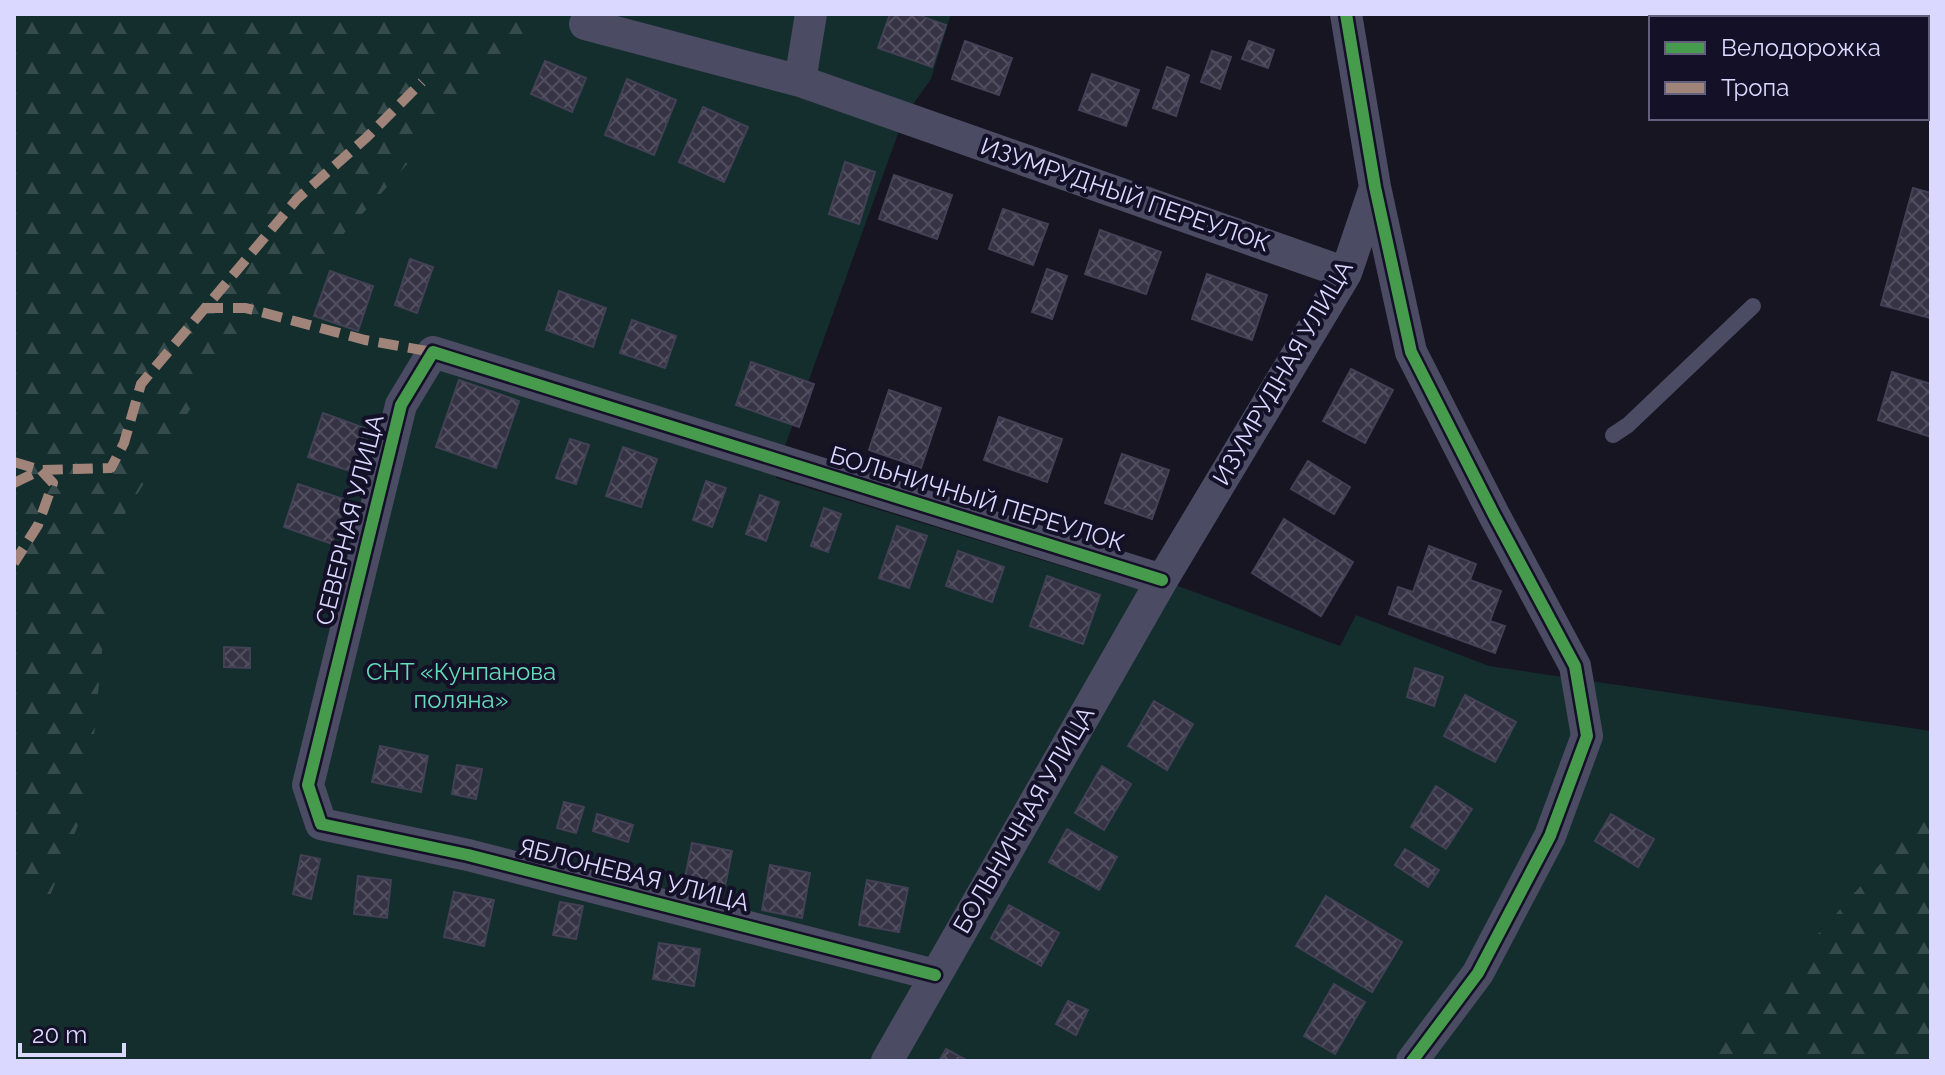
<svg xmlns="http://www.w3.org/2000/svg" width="1945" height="1075" font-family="Raleway,sans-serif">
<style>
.green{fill:#142d2d}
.forest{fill:url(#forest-firs)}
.building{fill:url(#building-cross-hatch);stroke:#434155;stroke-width:2}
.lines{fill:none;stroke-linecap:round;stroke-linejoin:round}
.lane{stroke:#4b4b63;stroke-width:16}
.street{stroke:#4b4b63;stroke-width:32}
.quiet{stroke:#a18479;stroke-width:10;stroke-dasharray:20 10;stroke-linecap:butt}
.cycleway-casing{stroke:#131027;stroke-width:17}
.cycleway{stroke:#469c4c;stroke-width:12}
.labels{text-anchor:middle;stroke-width:8;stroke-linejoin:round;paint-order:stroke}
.street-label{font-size:24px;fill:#dad8fe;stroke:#131027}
.park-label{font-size:24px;fill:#65ddb9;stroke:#131027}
</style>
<defs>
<pattern id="forest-firs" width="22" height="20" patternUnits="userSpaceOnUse" patternTransform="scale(2)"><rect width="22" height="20" fill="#142d2d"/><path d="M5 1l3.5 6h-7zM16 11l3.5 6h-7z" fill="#364b4c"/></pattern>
<pattern id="building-cross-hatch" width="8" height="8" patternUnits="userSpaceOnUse" patternTransform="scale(2)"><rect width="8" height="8" fill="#353344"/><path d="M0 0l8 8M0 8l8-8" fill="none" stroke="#525060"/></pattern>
</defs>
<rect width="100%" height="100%" fill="#171522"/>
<!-- green -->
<path class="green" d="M498,14H951L931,79L904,117L780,460L776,478L1130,587L1162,580L1340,646L1356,615L1489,666L1931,731V834L1728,1061H14V842L134,413Z"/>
<!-- forest -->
<path class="forest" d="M14,14H540L378,197L212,374L113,533L88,800L50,896L14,885Z
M1931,807V1061H1705Z"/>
<!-- building -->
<path class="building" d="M890,14H915L946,25L932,67L878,48Z
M965,41L1012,58L999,95L952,79Z
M1249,41L1274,50L1268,68L1242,59Z
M1212,51L1231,57L1220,89L1201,82Z
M545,61L586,78L572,112L531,94Z
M1167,67L1189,75L1176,116L1153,108Z
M1092,74L1139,90L1126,126L1079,110Z
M627,79L676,100L654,155L605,135Z
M703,107L748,127L724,182L679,162Z
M845,162L875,172L859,224L829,214Z
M894,175L952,195L937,239L879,219Z
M1913,188L1931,193L1930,318L1881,305Z
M1003,209L1048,224L1033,265L989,249Z
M1100,230L1161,252L1146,294L1085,274Z
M410,259L433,267L417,313L395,305Z
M1047,269L1067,276L1052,319L1032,312Z
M330,271L373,286L358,331L314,316Z
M1207,274L1267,295L1252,340L1192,319Z
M559,291L606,308L593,347L546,330Z
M632,320L676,336L665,368L620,353Z
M751,362L814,384L799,427L736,405Z
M1351,369L1393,390L1365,443L1323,421Z
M1892,372L1931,384V437L1878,420Z
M459,380L519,401L496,468L436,447Z
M889,390L941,408L921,468L869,450Z
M323,413L370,430L356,473L308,457Z
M999,417L1062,439L1047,482L984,460Z
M570,439L589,445L576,484L556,478Z
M623,447L657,459L641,507L606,496Z
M1122,454L1169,470L1152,519L1105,503Z
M1308,461L1350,487L1334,514L1291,489Z
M706,481L726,488L712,527L693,520Z
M298,484L346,500L332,544L284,527Z
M760,495L779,502L766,541L746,534Z
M824,508L841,514L828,552L811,546Z
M1284,519L1353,562L1321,616L1252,573Z
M897,526L927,536L909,588L879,578Z
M1429,546L1476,564L1470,580L1501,591L1490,621L1505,626L1495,653L1389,614L1398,587L1413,592Z
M958,551L1004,567L992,602L946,586Z
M1047,576L1100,595L1083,644L1030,626Z
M224,647L250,648V668L224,667Z
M1415,668L1443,677L1434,706L1407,697Z
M1465,695L1516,722L1495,762L1444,736Z
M1154,701L1193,724L1167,770L1128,746Z
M380,746L428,756L421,792L372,782Z
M457,765L482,769L476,799L452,794Z
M1102,766L1131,784L1104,830L1075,813Z
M1436,786L1472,809L1446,849L1411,827Z
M564,802L584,807L576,833L557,828Z
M597,814L633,825L628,842L593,831Z
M1611,814L1654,839L1638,867L1595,841Z
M1067,829L1117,857L1099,890L1049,862Z
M692,843L732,851L723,896L683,888Z
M1405,849L1439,870L1428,887L1395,865Z
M301,855L320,859L311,899L293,894Z
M770,865L810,873L802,918L762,910Z
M358,876L391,880L387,918L354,914Z
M867,880L908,888L899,932L859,925Z
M454,892L494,900L484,946L444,937Z
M1326,896L1402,942L1372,992L1296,946Z
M560,902L583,906L576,939L553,935Z
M1009,905L1059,933L1041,966L991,938Z
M659,943L700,949L694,986L653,979Z
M1334,984L1365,1002L1335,1054L1304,1036Z
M1068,1001L1088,1010L1076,1035L1056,1024Z
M946,1049L968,1061H939Z"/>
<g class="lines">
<!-- lane -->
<path class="lane" d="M1613,435L1628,425L1753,306"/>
<!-- street -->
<path class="street" d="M1346,14L1375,187L1411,352L1494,515L1575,666L1587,736L1550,836L1478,973L1412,1061
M585,24L800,81L1346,273
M800,81L811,14
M935,975L468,855L321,824L308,785L401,405L433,352L1162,580
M887,1061L1162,580L1346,273L1375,187"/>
<!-- quiet -->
<path class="quiet" d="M203,308H246L365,340L433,352
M14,462L41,470L111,468L124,443L141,384L297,199L366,138L422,82
M14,483L41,470L53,483L38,525L14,563"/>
<!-- cycleway casing -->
<g class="cycleway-casing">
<path id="cycleway" d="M1346,14L1375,187L1411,352L1494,515L1575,666L1587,736L1550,836L1478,973L1412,1061
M935,975L468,855L321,824L308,785L401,405L433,352L1162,580"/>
</g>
<!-- cycleway -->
<use href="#cycleway" class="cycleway"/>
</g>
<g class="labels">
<!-- street labels -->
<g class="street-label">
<text transform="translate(1125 195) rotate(19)" y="8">ИЗУМРУДНЫЙ ПЕРЕУЛОК</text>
<text transform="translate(1283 373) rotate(-60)" y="8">ИЗУМРУДНАЯ УЛИЦА</text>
<text transform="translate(977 499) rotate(17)" y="8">БОЛЬНИЧНЫЙ ПЕРЕУЛОК</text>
<text transform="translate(350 520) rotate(-76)" y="8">СЕВЕРНАЯ УЛИЦА</text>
<text transform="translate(1024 820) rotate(-60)" y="8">БОЛЬНИЧНАЯ УЛИЦА</text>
<text transform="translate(634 875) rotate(14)" y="8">ЯБЛОНЕВАЯ УЛИЦА</text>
</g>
<!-- park labels -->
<g class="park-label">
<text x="461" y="680">СНТ «Кунпанова<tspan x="461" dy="28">поляна»</tspan></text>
</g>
</g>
<!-- border -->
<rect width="1945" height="1075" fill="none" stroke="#dad8fe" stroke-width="32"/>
<!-- legend -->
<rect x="1649" y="16" width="280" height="104" fill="#131027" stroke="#63607d" stroke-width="2"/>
<rect x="1665" y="42" width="40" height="12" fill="#469c4c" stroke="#63607d" stroke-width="2"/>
<text x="1721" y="56" font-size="24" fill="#dad8fe">Велодорожка</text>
<rect x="1665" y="82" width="40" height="12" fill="#a18479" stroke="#63607d" stroke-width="2"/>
<text x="1721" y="96" font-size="24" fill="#dad8fe">Тропа</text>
<!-- scale -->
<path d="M20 1043v12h104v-12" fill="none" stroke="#dad8fe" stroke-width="4"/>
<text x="32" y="1043" font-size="24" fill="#dad8fe" stroke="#131027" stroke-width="6" paint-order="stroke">20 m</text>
</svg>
